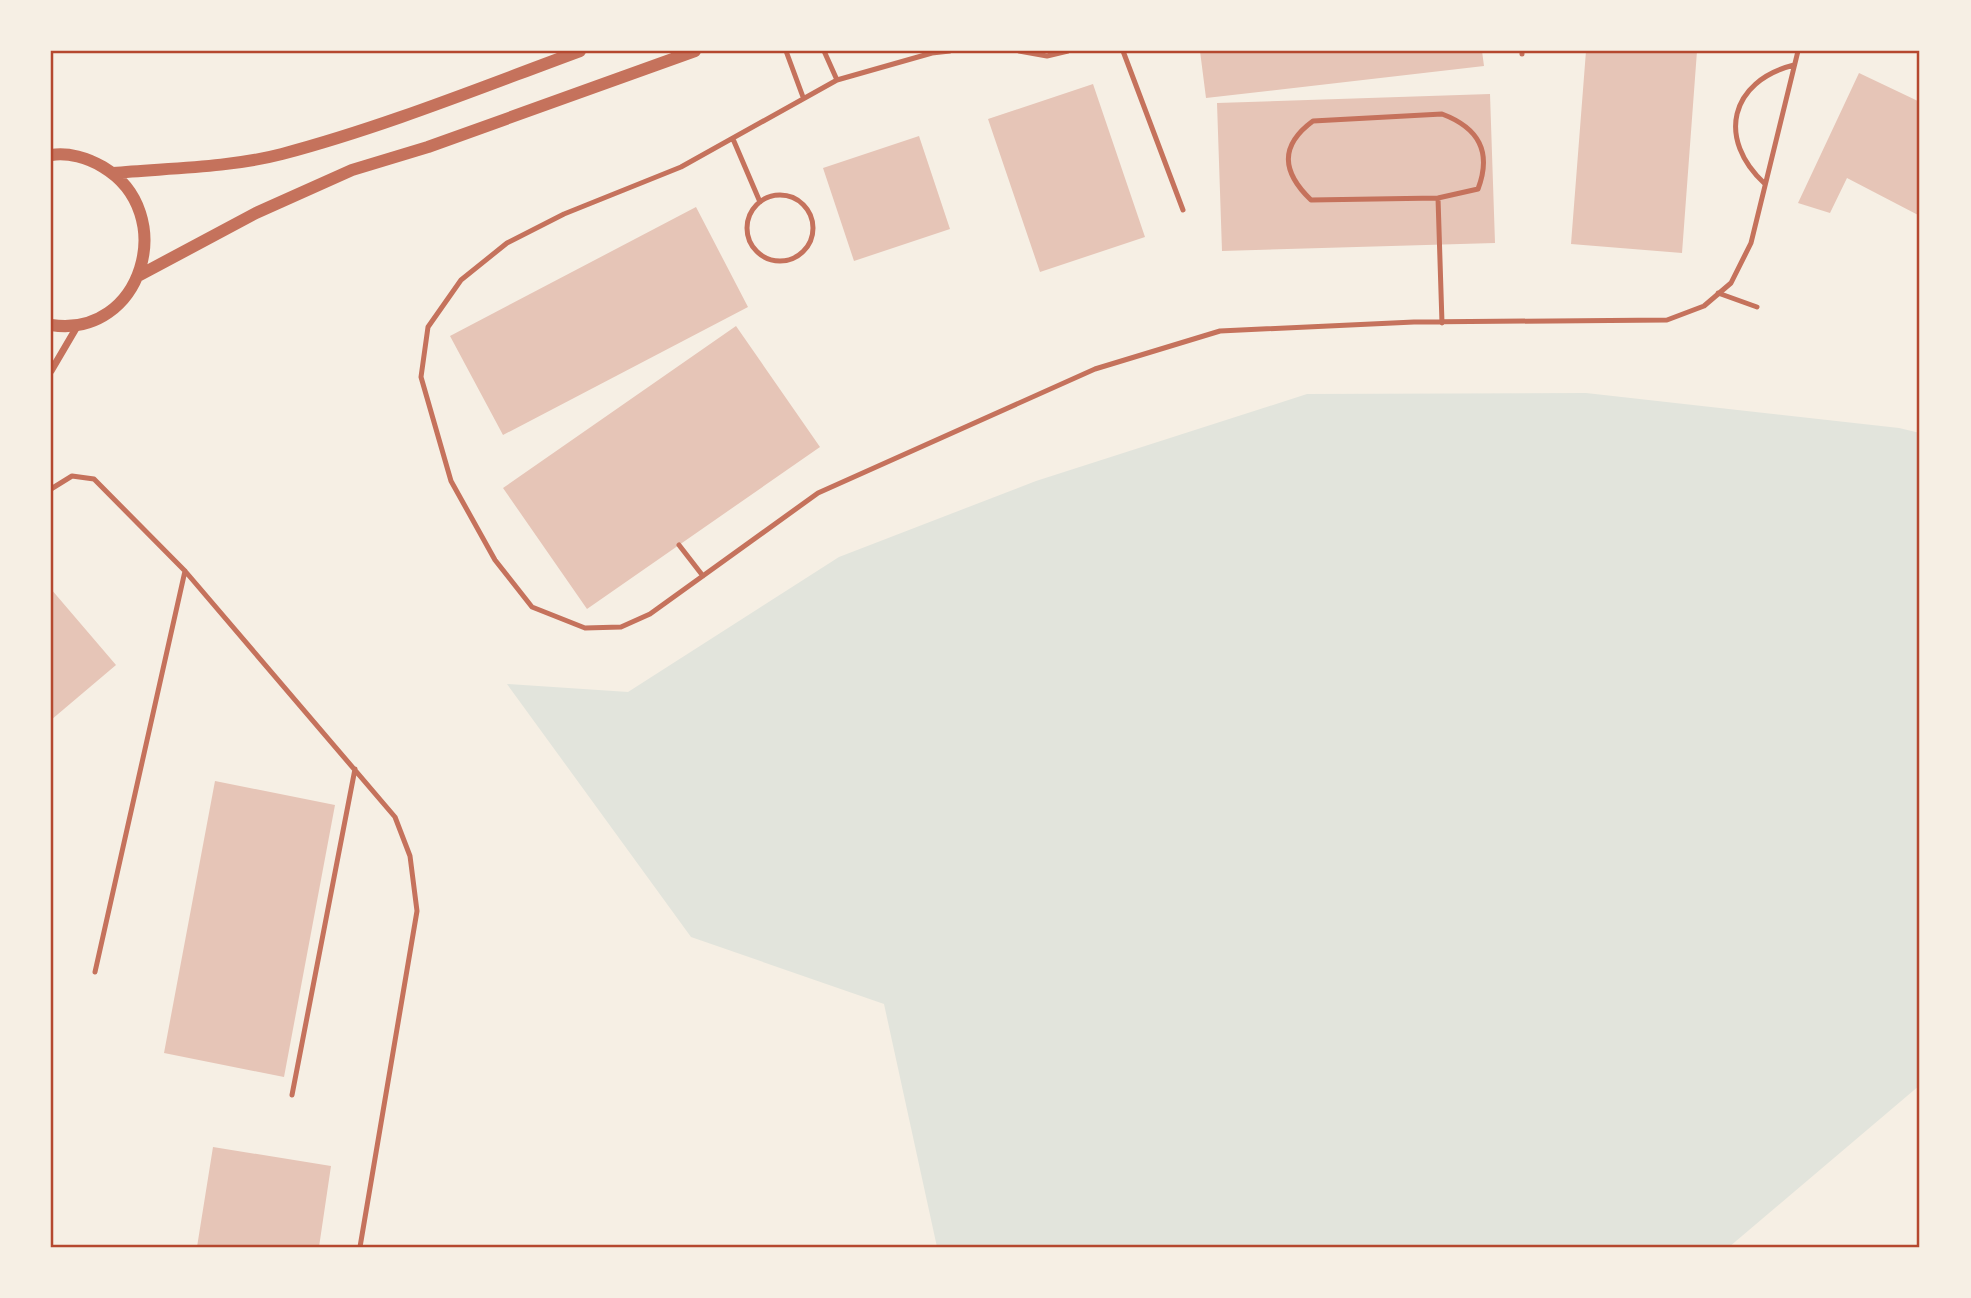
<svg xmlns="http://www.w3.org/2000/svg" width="1971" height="1298" font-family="'Playfair Display',serif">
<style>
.green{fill:#e2e4dc}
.building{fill:#e6c5b7}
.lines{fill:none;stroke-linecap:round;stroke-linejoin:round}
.service{stroke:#c5725c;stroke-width:5}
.minor{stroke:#c5725c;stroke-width:7}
.tertiary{stroke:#c5725c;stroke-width:12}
.neatline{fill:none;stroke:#b5482f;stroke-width:2.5}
</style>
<rect width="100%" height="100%" fill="#f6efe4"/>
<!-- green -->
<path class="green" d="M1586,393L1899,428L1920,433V1085L1729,1247H937L884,1004L691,937L507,684L628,692L839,557L1036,481L1307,394Z"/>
<!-- building -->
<path class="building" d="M1200,51H1482L1484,66L1206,98Z
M1586,51H1697L1682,253L1571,244Z
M1859,73L1920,102V216L1847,178L1830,213L1798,203Z
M1093,84L1145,237L1040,272L988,119Z
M1490,94L1495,243L1222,251L1217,103Z
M919,136L950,229L854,261L823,168Z
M696,207L748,307L503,435L450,336Z
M736,326L820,447L587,609L503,488Z
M51,589L116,665L51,720Z
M215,781L335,805L284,1077L164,1053Z
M213,1147L331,1166L319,1247H197Z"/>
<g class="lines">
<!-- service -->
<path class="service" d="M786,51L803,97
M824,51L837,80
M950,51L932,53L837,80L681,167L564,214L507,243L461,280L428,327L421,377L451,481L495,560L532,607L585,628L621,627L650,614L818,493L1095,369L1220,331L1414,322L1667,320L1704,306L1731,283L1751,243L1798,51
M1019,51L1047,56L1068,51
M1123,51L1183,210
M1522,54V51
M1442,114C1479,128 1492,152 1478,189L1438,198L1311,200C1282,172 1279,146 1313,121Z
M733,139L760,202
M1765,184C1716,139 1730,81 1794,65
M747 228a33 33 0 1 1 66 0a33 33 0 1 1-66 0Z
M1438,198L1442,323
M1718,293L1757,307
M51,489L72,476L94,479L185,571L395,817L410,856L417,911L360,1247
M679,545L703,576
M95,972L185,571
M292,1095L355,769"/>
<!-- minor -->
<path class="minor" d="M51,371L78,325"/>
<!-- tertiary -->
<path class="tertiary" d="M51,155C68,152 88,158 103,167C180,213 142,339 51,325
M113,173C168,168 228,168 282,154C384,127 482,87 580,51
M138,276L256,213L352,170L428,147L695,51"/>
</g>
<!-- border -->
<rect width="1971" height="1298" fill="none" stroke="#f6efe4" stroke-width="105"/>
<rect x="52" y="52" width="1866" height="1194" class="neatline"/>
</svg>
